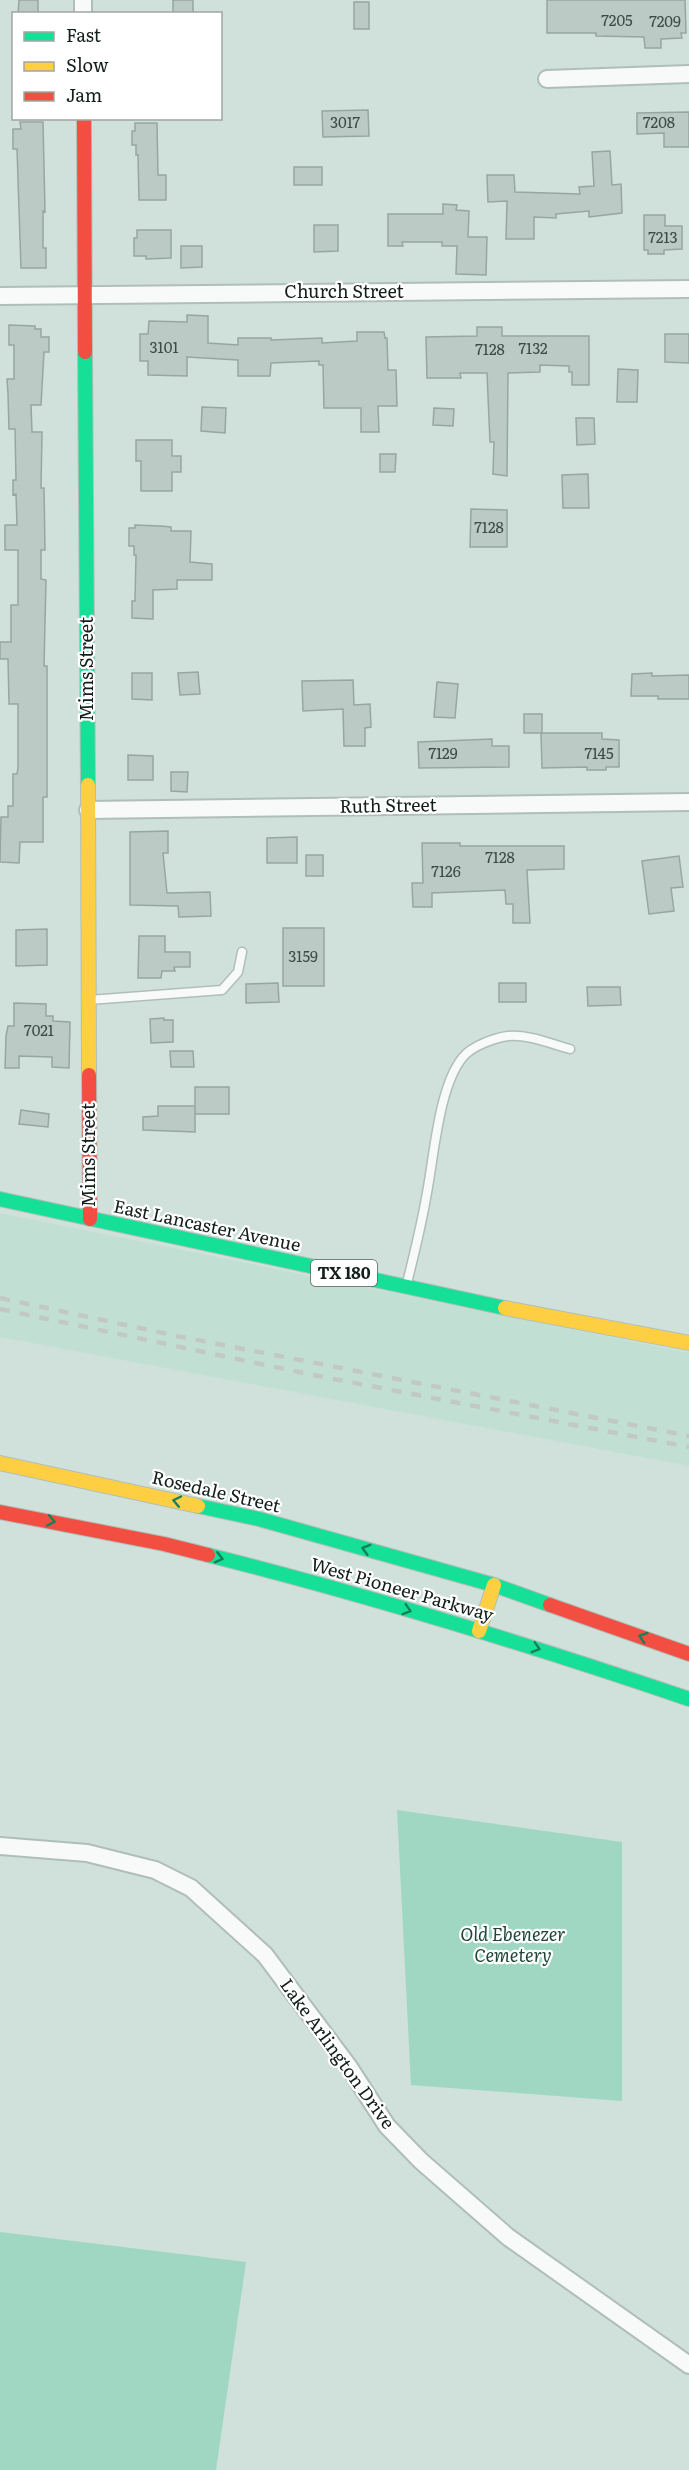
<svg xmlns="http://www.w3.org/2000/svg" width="689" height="2470" font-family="Literata,serif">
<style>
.built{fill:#c1e0d3}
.green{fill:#a0d7c2}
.building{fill:#bccac5;stroke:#98a6a0;stroke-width:1.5}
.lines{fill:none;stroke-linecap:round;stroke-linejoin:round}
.lane-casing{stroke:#b0beb8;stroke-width:11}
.street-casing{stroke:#b0beb8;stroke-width:20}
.fast-casing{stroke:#b0beb8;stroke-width:16}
.slow-casing{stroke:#b0beb8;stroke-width:16}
.jam-casing{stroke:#b0beb8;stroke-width:16}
.lane{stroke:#f8faf9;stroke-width:8}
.street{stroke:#f8faf9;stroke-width:16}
.fast{stroke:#16e098;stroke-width:14}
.slow{stroke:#ffcf43;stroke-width:14}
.jam{stroke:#f24e42;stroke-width:14}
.rail{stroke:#c2c8c6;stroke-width:4.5;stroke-dasharray:10 10;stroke-linecap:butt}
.oneway{stroke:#148059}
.labels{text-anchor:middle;stroke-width:4.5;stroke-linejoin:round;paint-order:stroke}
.number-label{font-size:15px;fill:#3d4a45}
.shield{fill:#fff;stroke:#5a625f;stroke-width:1.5}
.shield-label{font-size:16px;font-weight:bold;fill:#131f1a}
.street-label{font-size:18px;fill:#131f1a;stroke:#fff}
.park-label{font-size:18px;font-style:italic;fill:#1f4638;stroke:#fff}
</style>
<rect width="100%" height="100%" fill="#cfe1da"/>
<!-- built -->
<path class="built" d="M0,1213L689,1353V1466L0,1337Z"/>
<!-- green -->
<path class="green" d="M397,1810L622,1842V2101L411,2085Z
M0,2232L246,2262L216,2470H0Z"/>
<!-- building -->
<path class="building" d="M19,0H38V14H18Z
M173,0H193V14H173Z
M547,0H685L686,33H681L682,38L661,39V48H645L644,37L596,36V33H547Z
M354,2H369V29H354Z
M368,110L369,136L323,137L322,111Z
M689,112V147H664V133L637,134V113Z
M20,122H43L45,212L43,211V248H46V268H21L17,149H13V129H21Z
M135,123H157L158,175H166V200H139L138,155H136V145H132V131H135Z
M610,151L612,185L621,184L622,213L589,217V211L556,214V218L534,217V239H506L507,201L488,202L487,175H514L515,192L580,194L579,187L594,186L592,152Z
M294,167H322V185H294Z
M443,204L457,205L456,210L469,211L468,237H487L486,275L456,274L457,246H442V242H402L403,246H388V214H443Z
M644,215H665V226H682V249L664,250V254H648V250H644Z
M314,225H338V251L314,252Z
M137,230H171V258L146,259V256H134V238H137Z
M181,246H202V267L181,268Z
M187,315L208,316V343L238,345V338H271V340L322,338V343L357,341V332H384L385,338H387L388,370H396L397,406H378L379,432H361V408H324L323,365H319V361L271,363L270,376H238V360L187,357V376L148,375V361H140V334H148L149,321L187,322Z
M9,325L35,326V329H41V337H49V352H44L41,405H31L32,432H42L41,488H44L45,550H41V579L46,580L44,666H47V797H43V842H20L19,863L0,862L1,817H8V806H13V774H17L18,768V704H9L8,659H0V642H11V605H18V550H5V525H17L16,494L13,495V480H16L15,429H9L8,394L7,379H14V345H9Z
M477,327H502V336H589V385H572V372H569V366L540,365V372L508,373L507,476L493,474L494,442H490L487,373H460L461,378H427L426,337L477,336Z
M665,334H689V363L665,362Z
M618,369L638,370L637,402H617Z
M202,407L226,408L225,433L201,431Z
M434,408L454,409L453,426L433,425Z
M576,418H594L595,444L577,445Z
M136,440H172V456H181V472H172V491H141V461H136Z
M380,454H396L395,472H380Z
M588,474L589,508H563L562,475Z
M471,509L507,510V547H470Z
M135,525L160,526L171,527V531H191L190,562L212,564V580H177V589L153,590V619L132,618V601H135L136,555H134V546H129V528H135Z
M198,672L200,694L180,695L178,673Z
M132,673H152V700L132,699Z
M652,673V676L689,675V699H658V696H631L632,674Z
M353,680L354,705L370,704L371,727L365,728V746H344L343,709L303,711L302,681Z
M437,682L458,684L455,718L434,717Z
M524,714H542V733H524Z
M541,733H602V739L619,740V767H606V770H587V767L542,768Z
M492,739V746H509V767L419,768L418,742Z
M128,755L153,756V780H128Z
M171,772H188L187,792L171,791Z
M168,831V853H163L167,893L210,892L211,916L179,917L178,906L130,905V832Z
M297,837V863H267V838Z
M422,843H460V846H564V869L527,870L530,923H513V904H506L505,890L432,893V907H413L412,883H423Z
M306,855H323V876H306Z
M679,856L683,887L671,888L674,911L649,914L642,861Z
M283,928H324V986H283Z
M47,929V965L16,966V930Z
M139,936H165V952H190V967H174L175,971H162L161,978H138Z
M278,983L279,1002L246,1003V984Z
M499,983H526V1002H499Z
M587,987H620L621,1005L588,1006Z
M14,1003L46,1004V1016H53V1021L70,1022L69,1068L52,1067V1057L19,1056V1068H5L6,1036L8,1026H14Z
M164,1018V1020H173V1042L151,1043L150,1019Z
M170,1051H193L194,1067H171Z
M195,1087H229V1114H195Z
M158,1106H195V1132L143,1130V1117L158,1116Z
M21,1110L49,1114L48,1127L19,1124Z"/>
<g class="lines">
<!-- lane casing -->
<g class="lane-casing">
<path id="lane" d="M89,1000L222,990L238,972L242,952
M407,1283C414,1255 421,1227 426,1198C434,1159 438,1087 463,1057C472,1046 494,1038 508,1036C528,1034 551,1044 570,1049"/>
</g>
<!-- street casing -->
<g class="street-casing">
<path id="street" d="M83,0V14
M547,79L689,74
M0,296L689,289
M88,810L689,802
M0,1846L87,1853L155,1870L191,1888L265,1955L349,2067L387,2126L421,2161L508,2237L689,2365"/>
</g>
<!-- fast casing -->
<g class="fast-casing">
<path id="fast" d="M85,352L88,785
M0,1199L505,1308
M198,1506L259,1519L494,1585L550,1605
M208,1555C371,1596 530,1645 689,1699"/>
</g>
<!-- slow casing -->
<g class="slow-casing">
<path id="slow" d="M88,785L89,1075
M505,1308L689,1343
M0,1463L198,1506
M479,1631L494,1585"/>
</g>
<!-- jam casing -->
<g class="jam-casing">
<path id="jam" d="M84,118L85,352
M89,1075L90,1219
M0,1512L164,1544L208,1555
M550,1605L689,1654"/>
</g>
<!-- lane -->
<use href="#lane" class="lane"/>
<!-- street -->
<use href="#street" class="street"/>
<!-- fast -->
<use href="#fast" class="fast"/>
<!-- slow -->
<use href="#slow" class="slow"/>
<!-- jam -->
<use href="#jam" class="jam"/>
<!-- rail -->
<path class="rail" d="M0,1298L177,1336L689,1436
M0,1309L313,1375L689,1447"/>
</g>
<!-- one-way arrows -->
<defs><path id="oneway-chevron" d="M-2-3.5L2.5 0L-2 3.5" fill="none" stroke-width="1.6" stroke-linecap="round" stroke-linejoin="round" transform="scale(1.5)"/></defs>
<g class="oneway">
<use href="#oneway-chevron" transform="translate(177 1501) rotate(-168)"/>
<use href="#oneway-chevron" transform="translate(51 1521) rotate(11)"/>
<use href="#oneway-chevron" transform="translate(366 1549) rotate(-164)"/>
<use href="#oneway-chevron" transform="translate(219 1558) rotate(14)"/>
<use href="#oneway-chevron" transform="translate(407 1610) rotate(17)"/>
<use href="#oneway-chevron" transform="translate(643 1637) rotate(-162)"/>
<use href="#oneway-chevron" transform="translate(536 1648) rotate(17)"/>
</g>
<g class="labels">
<!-- number labels -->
<g class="number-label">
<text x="617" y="26">7205</text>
<text x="665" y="27">7209</text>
<text x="345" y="128">3017</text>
<text x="659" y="128">7208</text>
<text x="663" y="243">7213</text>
<text x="164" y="353">3101</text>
<text x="533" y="354">7132</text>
<text x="490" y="355">7128</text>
<text x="489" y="533">7128</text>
<text x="443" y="759">7129</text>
<text x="599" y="759">7145</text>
<text x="500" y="863">7128</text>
<text x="446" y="877">7126</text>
<text x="303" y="962">3159</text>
<text x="39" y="1036">7021</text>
</g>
<!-- shield labels -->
<rect class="shield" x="311" y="1260" width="66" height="26" rx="4.5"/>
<g class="shield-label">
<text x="344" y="1279">TX 180</text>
</g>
<!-- street labels -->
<g class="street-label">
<text x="344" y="298">Church Street</text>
<text transform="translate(87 669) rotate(-90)" y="6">Mims Street</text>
<text transform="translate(388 806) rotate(-1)" y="6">Ruth Street</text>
<text transform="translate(89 1155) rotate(-90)" y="6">Mims Street</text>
<text transform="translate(207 1226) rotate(12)" y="6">East Lancaster Avenue</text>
<text transform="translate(216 1492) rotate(13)" y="6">Rosedale Street</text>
<text transform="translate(402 1590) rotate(16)" y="6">West Pioneer Parkway</text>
<text transform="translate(337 2054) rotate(54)" y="6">Lake Arlington Drive</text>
</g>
<!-- park labels -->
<g class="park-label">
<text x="513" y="1941">Old Ebenezer<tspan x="513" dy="21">Cemetery</tspan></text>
</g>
</g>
<!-- legend -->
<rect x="12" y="12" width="210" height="108" fill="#ffffff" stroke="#a1a5a3" stroke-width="1.5"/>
<rect x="24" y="32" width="30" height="9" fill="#16e098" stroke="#a1a5a3" stroke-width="1.5"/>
<text x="66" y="42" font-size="18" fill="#131f1a">Fast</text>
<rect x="24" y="62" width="30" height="9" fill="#ffcf43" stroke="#a1a5a3" stroke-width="1.5"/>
<text x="66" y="72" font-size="18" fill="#131f1a">Slow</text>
<rect x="24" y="92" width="30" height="9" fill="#f24e42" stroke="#a1a5a3" stroke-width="1.5"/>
<text x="66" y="102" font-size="18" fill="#131f1a">Jam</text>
</svg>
